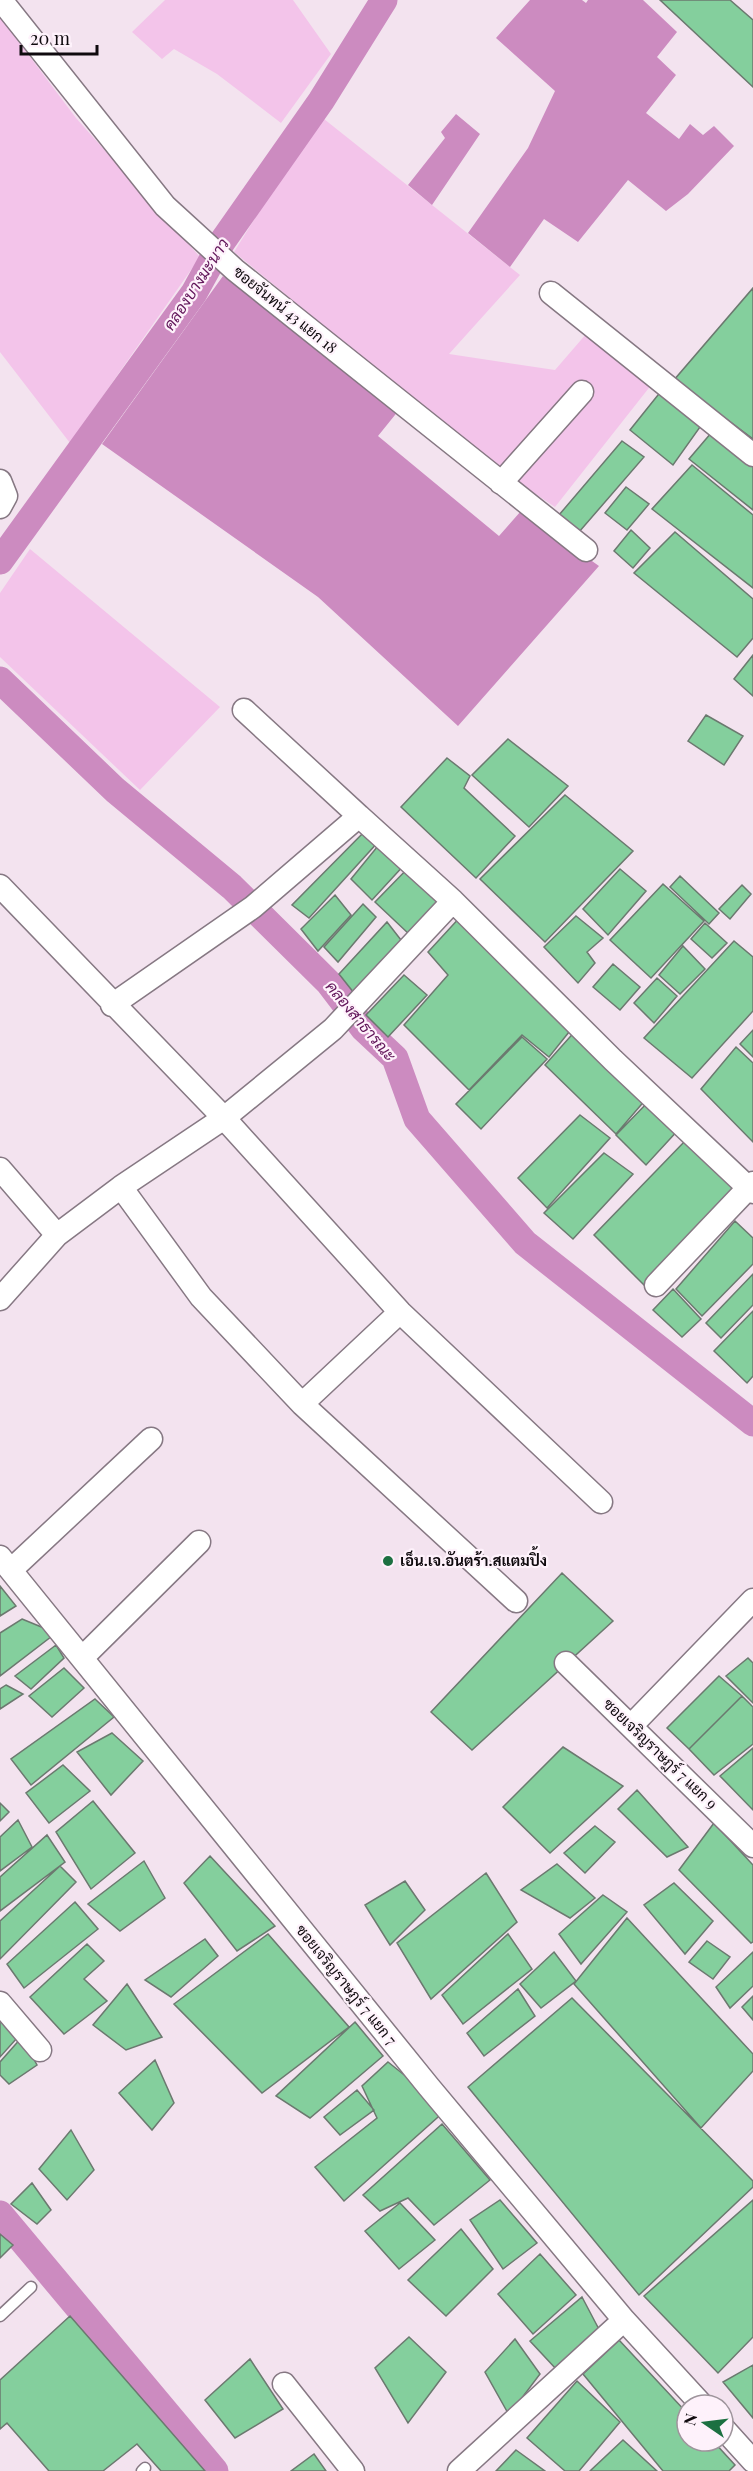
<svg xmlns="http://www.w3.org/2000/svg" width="753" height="2471" font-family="'Playfair Display',Sarabun,serif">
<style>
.green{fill:#f3c4ea}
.forest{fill:#cc8bc0}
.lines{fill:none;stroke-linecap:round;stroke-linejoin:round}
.canal{stroke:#cc8bc0;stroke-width:27}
.building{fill:#84cf9d;stroke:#6b796f;stroke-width:1.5}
.service-casing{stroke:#867883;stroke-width:13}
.minor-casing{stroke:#867883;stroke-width:25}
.service{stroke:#fff;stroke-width:10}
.minor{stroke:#fff;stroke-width:22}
.poi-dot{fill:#1c7041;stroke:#fef2fb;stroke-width:2}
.labels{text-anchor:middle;stroke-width:4.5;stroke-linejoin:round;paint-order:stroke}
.street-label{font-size:15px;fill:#0f0a0e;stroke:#fef2fb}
.poi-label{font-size:15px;font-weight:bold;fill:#0f0a0e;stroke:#fef2fb;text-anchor:start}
.water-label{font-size:16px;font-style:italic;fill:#611559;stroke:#fef2fb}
</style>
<rect width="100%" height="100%" fill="#f3e3ef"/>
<!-- green -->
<path class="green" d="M165,0H293L331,54L281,123L217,74L174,49L162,59L132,32Z
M0,17L76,118L200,257L70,443L0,352Z
M319,115L520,275L449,354L555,370L587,333L652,384L555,507L498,469L234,252Z
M30,549L220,707L140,790L0,657V593Z"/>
<!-- forest -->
<path class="forest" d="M530,0H582L586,3L588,0H643L677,32L657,57L676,75L646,113L679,139L690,124L703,135L714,126L734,146L688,194L666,211L628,180L578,242L544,219L510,267L468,233L528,148L555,91L496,38Z
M456,114L480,134L432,205L408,185L445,138L441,132Z
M223,276L399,410L378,436L499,536L521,511L599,566L458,726L318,597L102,444Z"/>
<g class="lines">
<!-- canal -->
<path class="canal" d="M0,561L194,293L222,242L321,101L384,0
M0,680L115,790L232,887L329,983L364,1029L395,1058L417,1119L525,1243L753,1423
M0,2214L215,2471"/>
</g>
<!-- building -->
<path class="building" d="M660,0H730L753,20V87Z
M753,288V439L674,380Z
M662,390L705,420L673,465L630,430Z
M723,419L753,444V510L689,459Z
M622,441L644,457L579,532L559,515Z
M692,465L753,515V588L652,509Z
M626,487L649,504L627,530L605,513Z
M631,530L650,548L633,568L614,551Z
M675,532L753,599V638L737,657L634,573Z
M753,655V696L734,679Z
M706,715L743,736L724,765L688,741Z
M508,739L568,786L529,827L472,775Z
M447,758L470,776L464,788L515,836L476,878L401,807Z
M565,795L633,851L545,942L480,879Z
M367,829L379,841L309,918L292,905Z
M382,841L406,863L372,900L351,879Z
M412,864L443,898L410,935L375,902Z
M620,869L646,891L608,935L583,909Z
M680,876L719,913L709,924L670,887Z
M663,884L704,921L651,978L610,940Z
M742,885L751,894L730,919L719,909Z
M335,895L351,915L318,951L301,929Z
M363,904L376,917L338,962L324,947Z
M462,915L573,1027L549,1057L522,1035L469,1090L404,1025L448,975L428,952Z
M576,916L603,938L587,952L595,963L578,983L544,947Z
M387,922L401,940L354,993L339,974Z
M705,923L727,943L712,958L691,939Z
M734,941L753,957V1011L692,1078L644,1038Z
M683,946L705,969L680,994L659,975Z
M613,964L640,987L620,1010L593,987Z
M404,975L427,995L388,1037L366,1015Z
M657,978L677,996L654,1023L634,1003Z
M577,1029L647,1098L616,1134L545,1065Z
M753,1030V1057L740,1044Z
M522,1037L547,1059L481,1129L456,1104Z
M736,1047L753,1063V1142L701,1089Z
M650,1100L680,1128L646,1165L616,1135Z
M580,1115L610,1138L547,1208L518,1178Z
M685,1141L737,1189L645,1286L594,1235Z
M604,1153L633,1174L573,1239L544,1213Z
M735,1221L753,1238V1264L702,1316L676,1289Z
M753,1274V1305L721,1338L706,1323Z
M673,1289L701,1319L682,1337L653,1310Z
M753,1311V1376L747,1383L714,1351Z
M562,1573L613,1621L472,1750L431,1712Z
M0,1586L16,1606L0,1616Z
M22,1619L56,1633L0,1676V1633Z
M56,1645L64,1658L31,1689L15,1676Z
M748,1658L753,1663V1703L726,1676Z
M64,1668L84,1688L52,1717L29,1696Z
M719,1676L742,1696L689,1749L667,1728Z
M6,1685L23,1694L0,1709V1689Z
M742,1696L753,1707V1744L714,1775L689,1749Z
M95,1699L114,1717L31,1785L11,1759Z
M112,1733L143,1761L111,1795L77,1752Z
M563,1747L623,1786L550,1853L503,1807Z
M753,1748V1810L720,1776Z
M63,1765L90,1791L49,1823L26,1793Z
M637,1790L688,1847L667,1857L618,1809Z
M93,1801L135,1853L91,1889L56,1832Z
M0,1803L9,1812L0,1821Z
M18,1820L32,1847L0,1871V1837Z
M714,1823L753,1865V1942L751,1943L679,1870Z
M595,1826L615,1842L585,1873L564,1853Z
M47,1835L65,1862L0,1911V1877Z
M210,1856L275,1926L237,1951L184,1883Z
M144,1861L165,1898L120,1931L88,1904Z
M557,1864L595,1898L570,1918L521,1890Z
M60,1866L76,1882L0,1959V1921Z
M486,1873L517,1922L431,1999L397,1943Z
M405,1881L425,1910L390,1945L365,1905Z
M674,1883L713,1921L685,1954L644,1905Z
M603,1895L627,1912L581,1964L559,1934Z
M75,1902L98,1929L24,1988L7,1964Z
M627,1918L753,2054V2071L701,2128L574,1984Z
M268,1934L349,2027L262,2093L174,2004Z
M508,1934L532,1969L463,2024L442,1995Z
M205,1939L218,1956L171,1997L145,1980Z
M707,1941L730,1957L713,1979L689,1962Z
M87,1944L104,1961L84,1979L107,2001L64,2034L30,1997Z
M554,1952L576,1981L541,2008L520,1984Z
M753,1952V1986L730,2008L716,1987Z
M127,1984L162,2037L126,2050L93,2025Z
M518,1989L535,2016L484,2056L467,2033Z
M753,1996V2020L742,2007Z
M572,1998L753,2181V2187L639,2295L468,2087Z
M0,2020L17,2038L0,2057Z
M355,2022L383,2056L310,2118L276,2096Z
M22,2037L37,2065L9,2084L0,2075V2062Z
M155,2060L174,2103L152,2130L119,2093Z
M388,2062L447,2109L344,2201L315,2167L377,2118L362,2086Z
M357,2090L374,2110L340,2135L324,2117Z
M442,2124L490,2180L434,2225L408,2198L380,2211L363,2195Z
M71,2130L94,2170L67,2200L39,2169Z
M32,2183L51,2210L37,2224L11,2204Z
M500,2200L537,2243L503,2269L470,2220Z
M753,2200V2337L718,2373L644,2296Z
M400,2203L435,2240L399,2269L365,2231Z
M461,2229L493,2269L446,2316L408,2280Z
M0,2234L13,2245L0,2258Z
M540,2254L576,2295L533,2334L498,2294Z
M582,2297L602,2335L557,2370L530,2341Z
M70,2316L205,2471H161L137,2444L103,2471H49L7,2423L0,2429V2380Z
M409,2337L446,2372L408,2423L375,2368Z
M515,2339L540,2374L509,2415L485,2372Z
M619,2340L687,2413V2441H713L735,2465L729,2471H663L583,2374Z
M250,2359L283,2409L235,2438L205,2400Z
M753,2365V2418L723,2382Z
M577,2381L620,2422L579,2471H565L527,2438Z
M623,2440L657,2471H590Z
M516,2450L545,2471H496Z
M314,2454L326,2471H291Z"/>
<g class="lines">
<!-- service casing -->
<g class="service-casing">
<path id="service" d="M0,2316L31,2287
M142,2471L145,2468"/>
</g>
<!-- minor casing -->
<g class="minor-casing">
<path id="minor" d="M1,0L165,206L235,270L586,550
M551,293L753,455
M0,481L6,496L0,507
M501,483L582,392
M359,816L453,901L613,1060L753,1192
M0,886L224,1118L400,1312L601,1502
M112,1005L253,907L359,816L244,710
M0,1169L57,1235
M121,1187L201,1297L302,1404L516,1601
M656,1285L753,1183
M0,1299L57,1235L121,1187L224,1118L333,1029L453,901
M302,1404L400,1312
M0,1557L429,2087L624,2320L702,2405
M11,1570L151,1439
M82,1658L199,1542
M566,1663L753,1846
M631,1726L753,1600
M0,2003L40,2050
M284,2384L353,2471
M723,2428L753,2461
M459,2471L624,2320"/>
</g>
<!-- service -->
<use href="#service" class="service"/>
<!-- minor -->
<use href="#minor" class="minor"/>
</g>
<!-- markers -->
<circle class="poi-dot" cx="388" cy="1561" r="6"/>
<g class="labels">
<!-- street labels -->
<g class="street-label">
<text transform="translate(285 310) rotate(39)" y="5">ซอยจันทน์ 43 แยก 18</text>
<text transform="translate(660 1754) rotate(44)" y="5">ซอยเจริญราษฎร์ 7 แยก 9</text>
<text transform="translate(346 1985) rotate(51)" y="5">ซอยเจริญราษฎร์ 7 แยก 7</text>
</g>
<!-- poi labels -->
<g class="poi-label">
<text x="400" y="1566">เอ็น.เจ.อันตร้า.สแตมปิ้ง</text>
</g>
<!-- water labels -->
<g class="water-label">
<text transform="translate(196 284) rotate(-57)" y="6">คลองบางมะนาว</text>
<text transform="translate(361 1021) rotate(50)" y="6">คลองสาธารณะ</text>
</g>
</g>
<!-- north arrow -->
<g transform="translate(705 2423) rotate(284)"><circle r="28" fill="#fef2fb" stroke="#9e959c" stroke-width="1.5"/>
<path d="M0-4.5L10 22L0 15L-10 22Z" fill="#1c7041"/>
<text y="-9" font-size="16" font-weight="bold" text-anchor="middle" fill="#0f0a0e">N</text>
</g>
<!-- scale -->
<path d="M21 45v9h76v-9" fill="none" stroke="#0f0a0e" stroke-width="3"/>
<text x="30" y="45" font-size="18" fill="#0f0a0e" stroke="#fef2fb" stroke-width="4.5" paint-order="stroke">20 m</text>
</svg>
